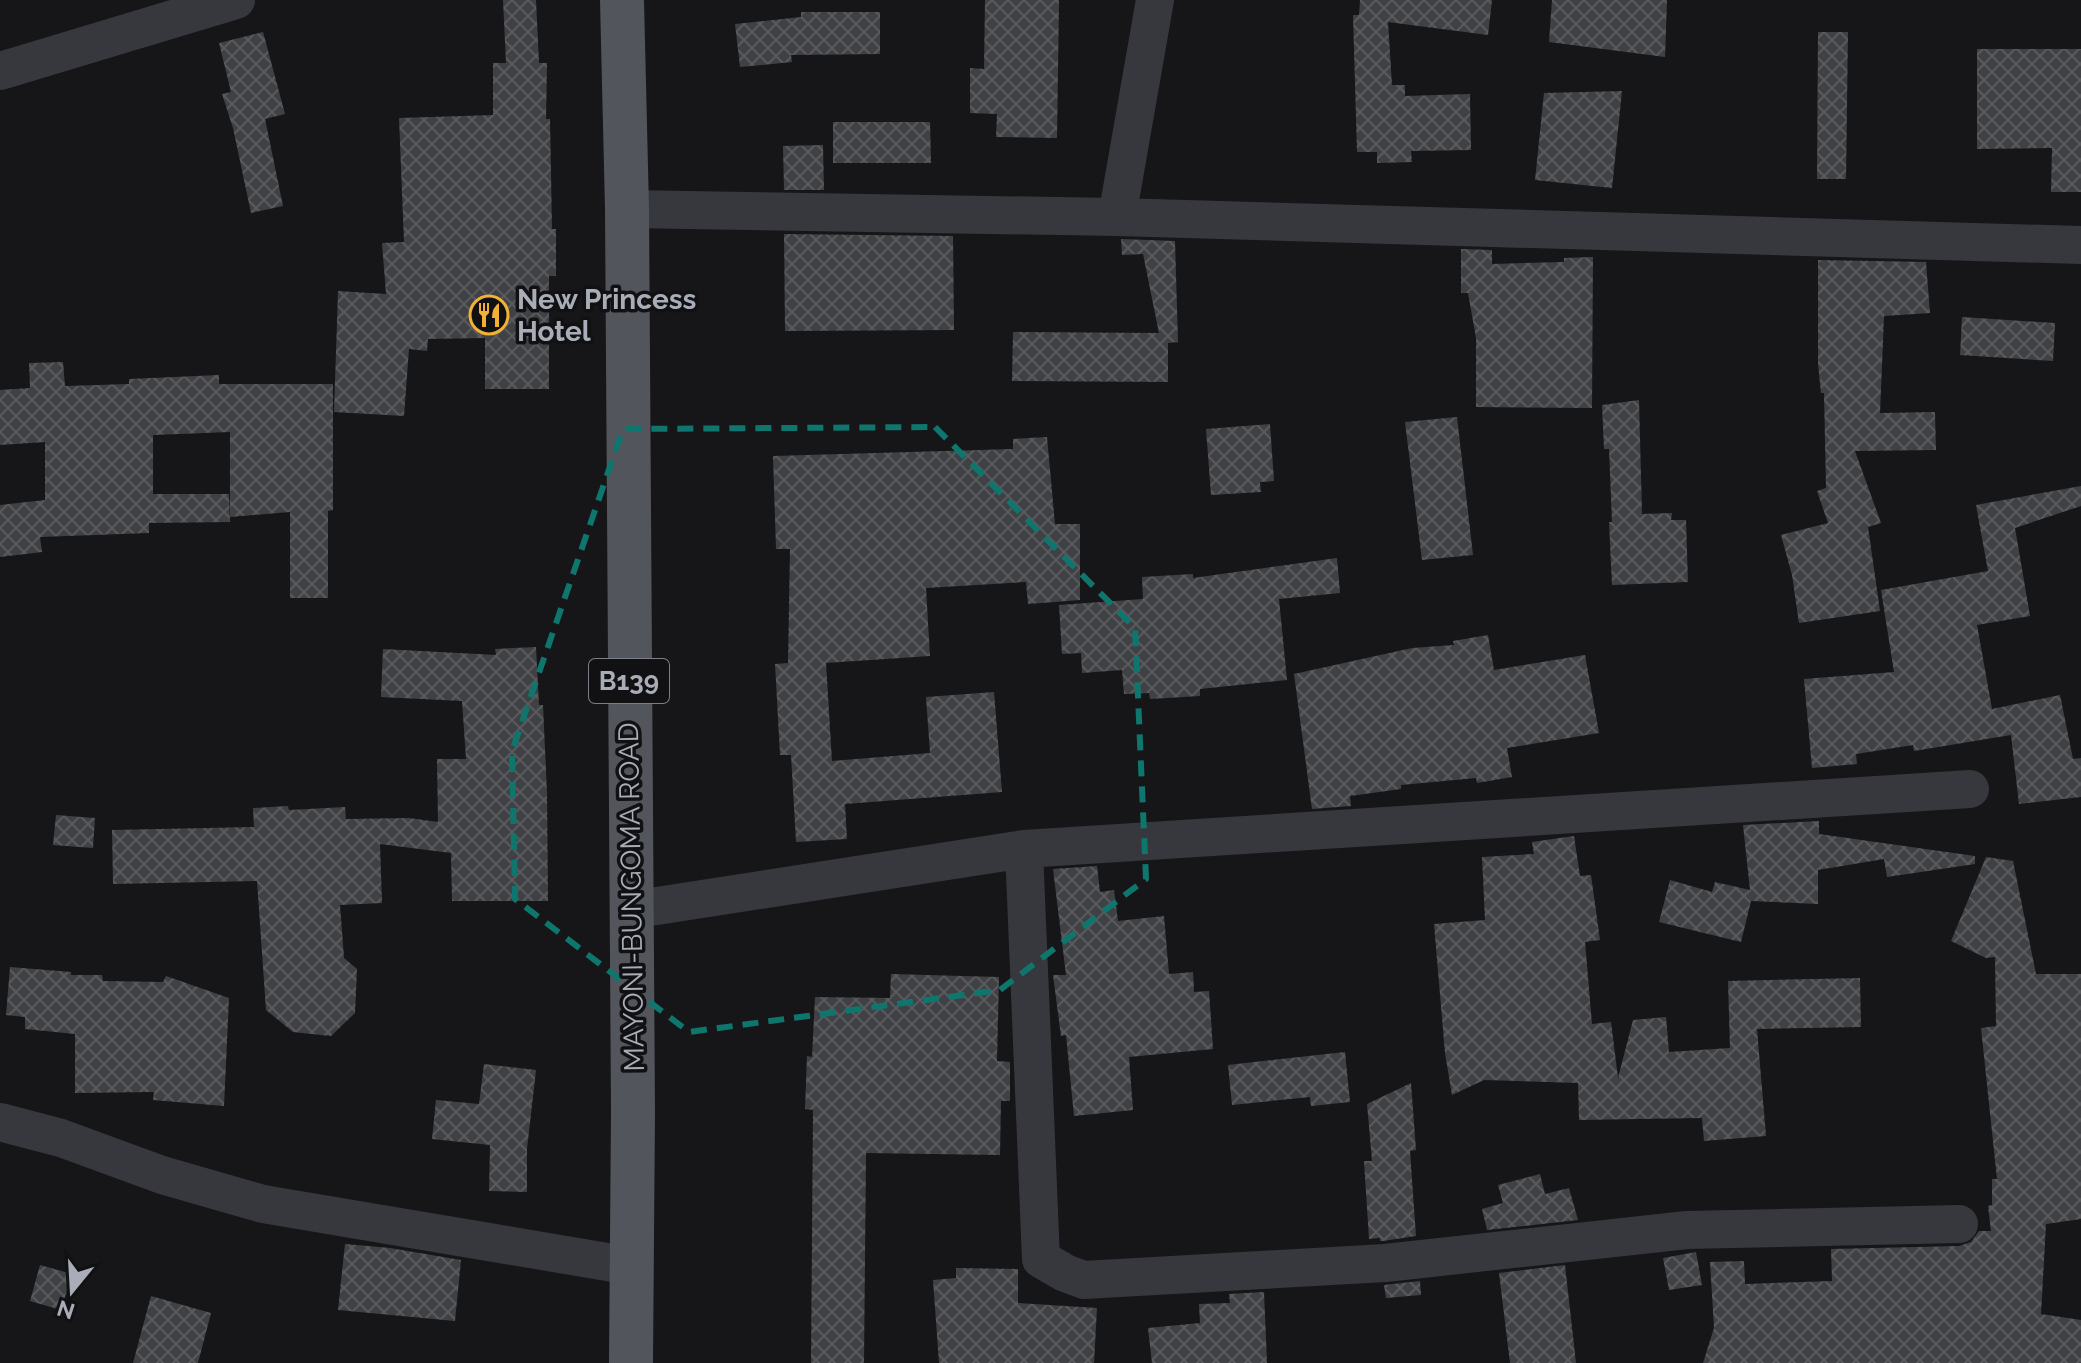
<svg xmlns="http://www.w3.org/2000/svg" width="2081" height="1363" font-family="Raleway,sans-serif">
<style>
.building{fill:url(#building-cross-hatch)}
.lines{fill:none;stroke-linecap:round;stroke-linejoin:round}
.minor{stroke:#37383d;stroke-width:38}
.primary{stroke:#53555c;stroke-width:44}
.marked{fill:none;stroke:#0f766e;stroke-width:6;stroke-dasharray:16 10;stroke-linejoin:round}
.labels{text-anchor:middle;stroke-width:7;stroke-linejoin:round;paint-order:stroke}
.shield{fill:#111113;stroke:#7b7e86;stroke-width:2}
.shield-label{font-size:26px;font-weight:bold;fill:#a8adb8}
.poi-label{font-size:28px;font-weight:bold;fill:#a8adb8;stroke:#111113;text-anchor:start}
.street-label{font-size:28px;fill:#a8adb8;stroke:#111113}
</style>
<defs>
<pattern id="building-cross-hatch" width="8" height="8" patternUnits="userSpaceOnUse" patternTransform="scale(2)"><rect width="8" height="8" fill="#404145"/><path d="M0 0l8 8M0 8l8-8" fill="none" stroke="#595a5e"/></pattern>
</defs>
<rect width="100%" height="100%" fill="#161618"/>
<!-- building -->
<path class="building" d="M503,0H536L539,63H547L546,119H550L552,229H556V276H549V389H485V338L428,339L427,351L409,349L404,416L334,412L338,291L386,294L382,243L404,242L399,118L493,115V63H506Z
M985,0H1059L1057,138L996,137L997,114L970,113V68L984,69Z
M1360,0H1492L1488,35L1388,22L1392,85H1405V96L1470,94L1471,150L1411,151L1412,162L1377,163V152H1357L1353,15H1359Z
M1552,0H1667L1665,57L1549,42Z
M801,12H880V54L791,55L792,62L740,67L735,24L801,17Z
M263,32L285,114L265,119L283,206L251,213L233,128L222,94L231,92L219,43Z
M1818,32H1848L1846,179H1817Z
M1977,49H2081V192H2051L2052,148L1977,149Z
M1622,91L1612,188L1535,180L1544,93Z
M833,122H930L931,163H833Z
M823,145L824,190H784L783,146Z
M784,234L953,236L954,330L785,331Z
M1121,239L1175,241L1178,342L1168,343V382L1012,381L1013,332L1159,333L1143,254L1122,255Z
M1461,249L1492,250V264L1564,262V258L1593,257L1592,408L1476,407V338L1468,293H1461Z
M1818,260L1926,262L1930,313L1884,316L1880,413L1935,412L1936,450L1855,451L1881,523L1868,527L1880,611L1799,623L1792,575L1781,535L1828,523L1817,491L1826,488L1824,393H1821L1818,364Z
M1962,317L2055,323L2053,361L1960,355Z
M63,362L65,386L129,384V379L219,375V384H333V510L328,511V598H290V512L230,517V432L153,435V494H229L230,522L149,523V533L40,537L42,552L0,557V505L45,500V442L0,445V390L30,388L29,363Z
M1639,400L1642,514L1672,513L1671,520H1686L1688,582L1612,585L1609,522H1612L1609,449H1604L1602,405Z
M1457,417L1473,555L1422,560L1405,422Z
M1270,424L1274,481L1260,482L1261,492L1211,495L1206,429Z
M1047,437L1055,524H1080V600L1028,604L1026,582L926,588L930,656L826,663L832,761L930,753L926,697L994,692L1002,792L845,804L847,839L796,842L791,755H780L775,664L788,663L790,549H776L773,456L1013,449V439Z
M2081,486V506L2015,528L2030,616L1977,625L1992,709L2060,695L2073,759L2081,758V797L2019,804L2011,735L1914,751L1913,745L1856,754L1857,764L1812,768L1804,679L1894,672L1881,590L1988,571L1976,505Z
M1337,558L1340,593L1279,599L1287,680L1200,689V696L1150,699L1149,693L1124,694L1122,670L1082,673L1081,653L1062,654L1059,605L1143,599L1142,577L1193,574V578Z
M1488,635L1494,670L1585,655L1599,733L1507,748L1512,777L1477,783L1476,778L1401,785V789L1350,796L1351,806L1312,809L1294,674L1412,648L1454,645L1453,641Z
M536,647L539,705H543L547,793L548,901H452L451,853L380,844L382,903L340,905L344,958L357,969L355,1013L331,1036L293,1032L266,1010L257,881L113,884L112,830L254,827L253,808L288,806L289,810L345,807L346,819L409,818L438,822L437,759H466L462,701L381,697L383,649L496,655L495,649Z
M56,815L95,818L93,848L53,845Z
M1819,821V834L1975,856V864L1887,877L1884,859L1818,870V904L1751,901L1741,942L1659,922L1670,880L1712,892L1715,882L1750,890L1743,825Z
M1574,836L1580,876L1591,875L1600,940L1585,942L1592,1024L1611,1022L1618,1078L1633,1020L1666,1017L1669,1052L1730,1048L1728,981L1860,978L1861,1027L1757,1029L1766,1136L1704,1141L1702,1118L1579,1120L1578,1083L1484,1080L1452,1095L1445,1053L1434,924L1485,920L1482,857L1534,854L1532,842Z
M1986,857L2013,861L2036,974H2081V1219L2046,1224L2041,1314L2081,1320V1363H1703L1714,1328L1710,1262L1744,1261L1745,1284L1832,1281L1831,1249L1959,1246L1971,1242L1979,1231H1991L1988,1206L1992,1205V1179H1997L1981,1028L1996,1026L1995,957L1986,958L1951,941Z
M1097,866L1100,892L1114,890L1118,921L1164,916L1169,974L1193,972L1194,992L1209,991L1213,1049L1129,1057L1133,1110L1074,1116L1066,1035L1061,1036L1053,975H1066L1053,869Z
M10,967L71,972V975H102L103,981L163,982L166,976L229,998L224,1106L153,1100L154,1092L75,1093V1034L25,1029V1017L6,1015Z
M891,974L999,977L997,1061L1010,1062V1101H1001L1000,1155L866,1153L864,1363H811L813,1110L805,1109L807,1056L812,1057L815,997L890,998Z
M1345,1052L1350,1102L1311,1106L1310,1097L1232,1105L1228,1065Z
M484,1064L536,1070L527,1149V1192L489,1191L490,1145L432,1139L436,1100L479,1104Z
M1411,1083L1416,1150L1410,1151L1416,1236L1383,1241H1380V1238L1369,1239L1364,1161H1372L1367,1104Z
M1540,1174L1545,1194L1569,1188L1578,1220L1487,1230L1482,1209L1503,1203L1498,1185Z
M345,1244L390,1248L461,1260L455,1321L338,1310Z
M1696,1252L1702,1285L1669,1290L1663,1258Z
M40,1265L72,1274L61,1310L30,1301Z
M1565,1265L1576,1363H1510L1499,1273Z
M956,1268L1018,1269V1303L1097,1308L1094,1363H939L933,1280L956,1278Z
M1420,1281L1421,1295L1386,1298L1384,1285Z
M1264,1292L1267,1363H1152L1148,1328L1200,1323L1199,1304L1230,1303L1229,1294Z
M151,1296L211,1313L198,1363H133Z"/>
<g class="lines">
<!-- minor -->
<path class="minor" d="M0,71L236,0
M627,209L1117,217L2081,245
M1117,217L1155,0
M1024,849L1041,1259L1065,1273L1084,1280L1385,1263L1687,1230L1959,1224
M631,910L1024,849L1970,789
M0,1122L61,1138L162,1175L263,1204L631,1266"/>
<!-- primary -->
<path class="primary" d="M622,0L627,209L633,1112L631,1363"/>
</g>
<!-- marked area -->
<path class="marked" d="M935,427L1135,628L1146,879L1000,990L689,1032L515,899L512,751L623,429Z"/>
<!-- icons -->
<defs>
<g id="restaurant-ring" transform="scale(2)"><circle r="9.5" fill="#111113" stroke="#f2b134" stroke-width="1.5"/><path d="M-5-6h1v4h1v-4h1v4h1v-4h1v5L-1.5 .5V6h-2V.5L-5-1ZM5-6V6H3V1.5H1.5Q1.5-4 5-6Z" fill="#f2b134"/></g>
</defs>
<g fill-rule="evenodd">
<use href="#restaurant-ring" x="489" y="315"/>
</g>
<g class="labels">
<!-- shield labels -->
<rect class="shield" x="589" y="659" width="80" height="44" rx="6"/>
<g class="shield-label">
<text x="629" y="690">B139</text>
</g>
<!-- poi labels -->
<g class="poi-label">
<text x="517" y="309">New Princess<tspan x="517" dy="32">Hotel</tspan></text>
</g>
<!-- street labels -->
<g class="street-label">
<text transform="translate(631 897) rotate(-91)" y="10">MAYONI-BUNGOMA ROAD</text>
</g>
</g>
<!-- north arrow -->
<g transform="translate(72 1291) rotate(198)" stroke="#111113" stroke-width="6" paint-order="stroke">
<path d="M0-6L14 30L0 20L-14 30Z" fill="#a8adb8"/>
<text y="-12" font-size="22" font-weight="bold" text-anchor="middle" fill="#a8adb8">N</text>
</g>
</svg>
